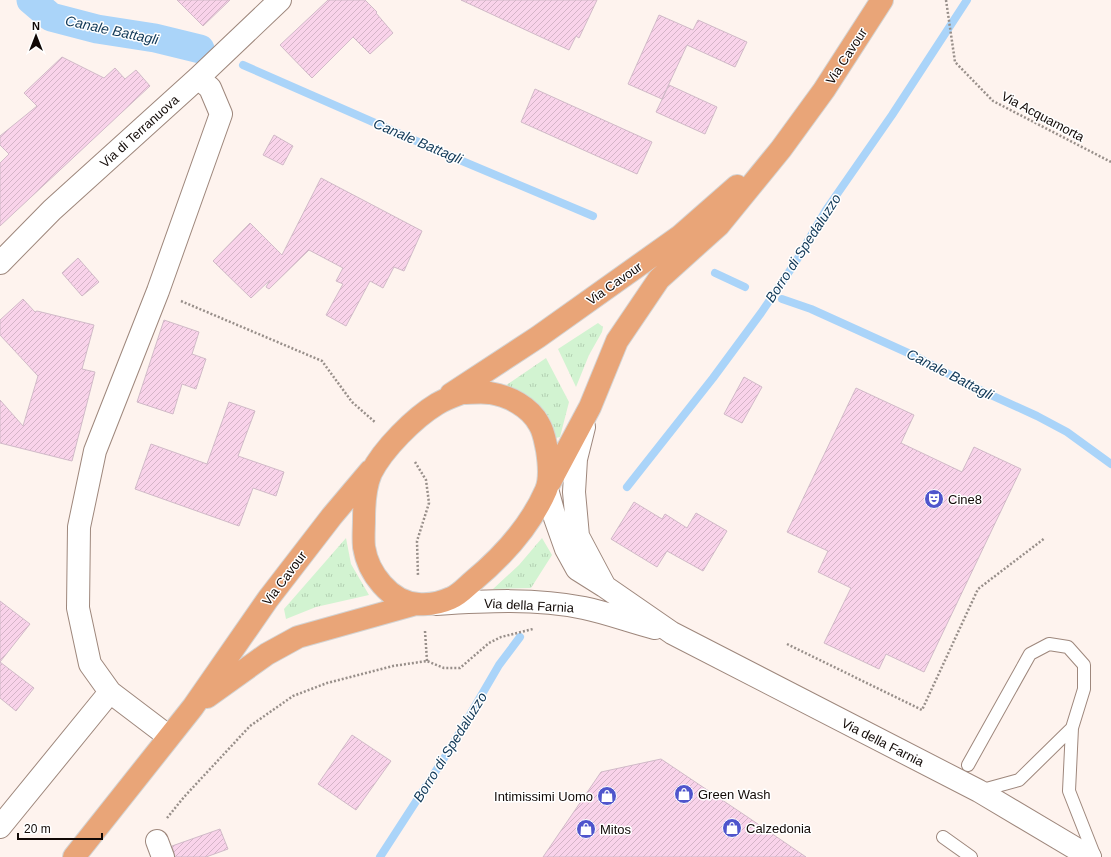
<svg xmlns="http://www.w3.org/2000/svg" width="1111" height="857" font-family="Helvetica,sans-serif">
<style>
.grass{fill:url(#grass-tufts)}
.lines{fill:none;stroke-linecap:round;stroke-linejoin:round}
.stream{stroke:#aad4f9;stroke-width:8}
.canal{stroke:#aad4f9;stroke-width:29}
.building{fill:url(#building-hatch);stroke:#d1bac8}
.lane-casing{stroke:#9e877c;stroke-width:14}
.street-casing{stroke:#9e877c;stroke-width:24}
.primary-casing{stroke:#d4d3d2;stroke-width:24}
.path{stroke:#988f8a;stroke-width:2.5;stroke-dasharray:2 2;stroke-linecap:butt}
.lane{stroke:#fff;stroke-width:12}
.street{stroke:#fff;stroke-width:22}
.primary{stroke:#e9a578;stroke-width:22}
.labels{text-anchor:middle;stroke-width:3;stroke-linejoin:round;paint-order:stroke}
.street-label{font-size:13px;fill:#110906;stroke:#fff}
.poi-label{font-size:13px;fill:#110906;stroke:#fff;text-anchor:start}
.water-label{font-size:14px;font-style:italic;fill:#103857;stroke:#fff}
</style>
<defs>
<pattern id="grass-tufts" width="24" height="20" patternUnits="userSpaceOnUse"><rect width="24" height="20" fill="#d2f3d1"/><path d="M3 7l-1-3M5 7V3M7 7l1-3M15 17l-1-3M17 17v-4M19 17l1-3" fill="none" stroke="#b3cfb2"/></pattern>
<pattern id="building-hatch" width="6" height="6" patternUnits="userSpaceOnUse"><rect width="6" height="6" fill="#f9d3ea"/><path d="M-1 1l2-2M0 6l6-6M5 7l2-2" fill="none" stroke="#d4b4c7"/></pattern>
</defs>
<rect width="100%" height="100%" fill="#fef3ee"/>
<!-- grass -->
<path class="grass" d="M598,323L603,327L602,332L589,355L576,387L558,349Z
M546,358L569,402L560,437L556,438C554,432 553,425 550,420C543,403 521,392 505,386Z
M346,538L351,564L369,595L316,607L286,619L284,609Z
M542,538L552,555L531,588L493,589L519,565Z"/>
<g class="lines">
<!-- stream -->
<path class="stream" d="M243,65L455,158L593,216
M715,273L745,287
M782,299L811,309L917,357L969,385L1037,416L1067,432L1111,464
M627,487L713,378L761,313L795,263L826,210L892,115L967,0
M380,857L450,749L499,665L520,637"/>
<!-- canal -->
<path class="canal" d="M31,0L51,17L97,29L155,38L200,49"/>
</g>
<!-- building -->
<path class="building" d="M177,0H230L203,26Z
M328,0H365L377,12L376,13L393,33L370,54L353,37L312,78L280,45Z
M461,0H597L579,38L576,36L569,50Z
M659,15L693,30L698,20L747,42L735,67L687,45L662,99L628,84Z
M62,57L104,78L115,68L125,79L136,70L150,86L0,226V163L9,154L0,145V136L37,106L24,93Z
M669,85L717,107L705,134L656,112Z
M535,89L652,142L637,174L521,122Z
M274,135L293,146L283,165L263,155Z
M321,178L422,231L404,271L394,267L383,288L370,281L346,326L326,315L343,284L336,281L343,268L309,250L269,289L266,287L270,280L251,298L213,261L250,223L282,255Z
M78,258L99,282L82,296L62,273Z
M23,299L35,312L37,311L94,325L82,369L95,372L72,461L0,443V400L23,426L38,376L0,335V320Z
M164,320L199,332L192,354L206,359L196,389L182,384L173,414L137,402Z
M744,377L762,387L742,423L724,414Z
M856,388L914,415L901,443L962,472L974,447L1021,469L924,672L886,654L879,669L824,643L851,588L818,572L828,551L787,532Z
M229,402L255,411L238,456L284,472L276,496L253,488L239,526L135,489L151,444L207,464Z
M634,502L662,519L665,514L687,528L696,513L727,531L703,571L667,551L657,567L611,539Z
M0,601L30,624L0,662L34,688L16,711L0,698Z
M352,735L391,761L356,810L318,784Z
M661,759L749,818L806,857H543L601,772Z
M220,829L228,849L206,857H175L172,846Z"/>
<g class="lines">
<!-- lane casing -->
<g class="lane-casing">
<path id="lane" d="M968,765L1030,654L1049,644L1068,647L1084,665V689L1072,728L1069,791L1095,857
M979,791L1019,780L1072,728
M943,837L971,857"/>
</g>
<!-- street casing -->
<g class="street-casing">
<path id="street" d="M0,263L52,210L198,78L280,0
M584,427L576,459L574,492L578,536L604,585
M547,489L555,518L566,549L577,569L604,586L672,633L979,791L1090,857
M436,604C485,601 536,598 584,608C608,613 631,622 655,628
M168,736L110,692L90,664L78,608L79,527L95,451L158,291L221,114L210,88L198,78
M0,827L110,692
M157,841L163,857"/>
</g>
<!-- primary casing -->
<g class="primary-casing">
<path id="primary" d="M462,393C471,393 482,392 490,393C509,396 530,407 539,424C544,432 545,441 547,450C549,463 551,478 546,490C530,527 503,556 473,581C466,587 459,595 451,598C440,603 429,605 418,604C390,602 368,573 364,547C363,538 364,528 364,519C364,505 365,487 371,473C383,449 414,418 437,404C445,399 454,396 462,393Z
M451,394L538,337L680,236L737,186
M550,482L590,407L617,341L659,279L719,225L781,149L824,90L882,0
M207,697L267,654L298,637L416,604
M74,857L193,707L268,599L332,516L370,471"/>
</g>
<!-- path -->
<path class="path" d="M946,0L955,62L993,101L1111,162
M181,301L322,361L352,402L376,423
M415,462L426,480L429,503L417,541L418,576
M425,631L427,661
M787,644L922,710L978,589L1045,538
M167,818L184,797L250,726L293,696L327,683L393,666L427,661L444,668H460L489,643L501,637L533,629"/>
<!-- lane -->
<use href="#lane" class="lane"/>
<!-- street -->
<use href="#street" class="street"/>
<!-- primary -->
<use href="#primary" class="primary"/>
</g>
<!-- icons -->
<defs>
<g id="theatre-disc" transform="scale(1)"><circle r="9.5" fill="#4f55cc" stroke="#fff"/><path d="M-5-5.5Q0-4 5-5.5V0Q5 5 0 6Q-5 5-5 0ZM-3.3-2.5H-1v1.5H-3.3ZM1-2.5H3.3v1.5H1ZM-2.8 1Q0 5.5 2.8 1Z" fill="#fff"/></g>
<g id="shop-disc" transform="scale(1)"><circle r="9.5" fill="#4f55cc" stroke="#fff"/><path d="M-5-2.5h2.3a2.7 3.5 0 0 1 5.4 0H5L5.5 6h-11ZM-1.5-2.5h3a1.5 2.3 0 0 0-3 0Z" fill="#fff"/></g>
</defs>
<g fill-rule="evenodd">
<use href="#theatre-disc" x="934" y="499"/>
<use href="#shop-disc" x="684" y="794"/>
<use href="#shop-disc" x="607" y="796"/>
<use href="#shop-disc" x="732" y="828"/>
<use href="#shop-disc" x="586" y="829"/>
</g>
<g class="labels">
<!-- street labels -->
<g class="street-label">
<text transform="translate(846 56) rotate(-57)" y="5">Via Cavour</text>
<text transform="translate(1043 116) rotate(28)" y="5">Via Acquamorta</text>
<text transform="translate(139 131) rotate(-42)" y="5">Via di Terranuova</text>
<text transform="translate(614 283) rotate(-35)" y="5">Via Cavour</text>
<text transform="translate(284 578) rotate(-53)" y="5">Via Cavour</text>
<text transform="translate(529 605) rotate(3)" y="5">Via della Farnia</text>
<text transform="translate(883 742) rotate(27)" y="5">Via della Farnia</text>
</g>
<!-- poi labels -->
<g class="poi-label">
<text x="948" y="504">Cine8</text>
<text x="698" y="799">Green Wash</text>
<text x="593" y="801" text-anchor="end">Intimissimi Uomo</text>
<text x="746" y="833">Calzedonia</text>
<text x="600" y="834">Mitos</text>
</g>
<!-- water labels -->
<g class="water-label">
<text transform="translate(112 30) rotate(12)" y="5">Canale Battagli</text>
<text transform="translate(418 141) rotate(23)" y="5">Canale Battagli</text>
<text transform="translate(803 248) rotate(-57)" y="5">Borro di Spedaluzzo</text>
<text transform="translate(950 374) rotate(27)" y="5">Canale Battagli</text>
<text transform="translate(450 747) rotate(-58)" y="5">Borro di Spedaluzzo</text>
</g>
</g>
<!-- north arrow -->
<g transform="translate(36 36)" stroke="#ffffff" stroke-width="3" paint-order="stroke">
<path d="M0-3L7 15L0 10L-7 15Z" fill="#110906"/>
<text y="-6" font-size="11" font-weight="bold" text-anchor="middle" fill="#110906">N</text>
</g>
<!-- scale -->
<path d="M18 833v6h84v-6" fill="none" stroke="#110906" stroke-width="2"/>
<text x="24" y="833" font-size="12" fill="#110906" stroke="#ffffff" stroke-width="3" paint-order="stroke">20 m</text>
</svg>
